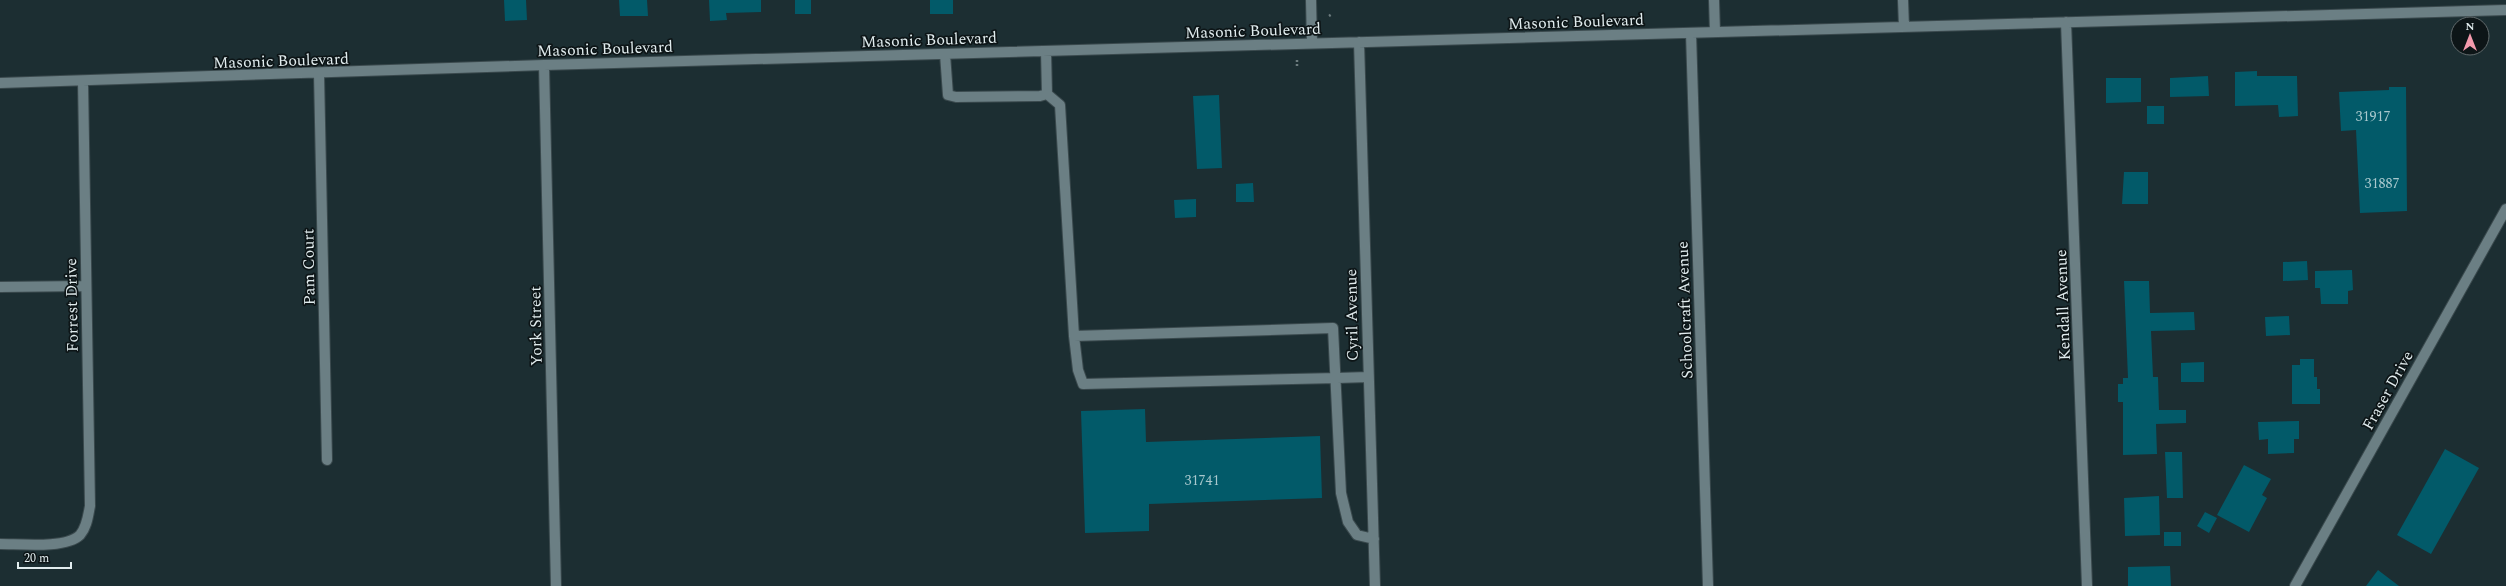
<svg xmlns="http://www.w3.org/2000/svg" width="2506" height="586" font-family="Spectral,serif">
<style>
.building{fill:#025a69}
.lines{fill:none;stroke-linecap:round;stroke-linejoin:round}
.minor-casing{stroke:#3a494d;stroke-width:12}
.path{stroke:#6c7b7e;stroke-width:2.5;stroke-dasharray:2 2;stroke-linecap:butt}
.minor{stroke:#6b7f84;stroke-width:10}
.labels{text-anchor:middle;stroke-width:3.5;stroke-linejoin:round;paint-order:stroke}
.number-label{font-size:14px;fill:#a9c8cd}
.street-label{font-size:16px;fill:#e1ecee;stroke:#0d1517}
</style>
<rect width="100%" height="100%" fill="#1c2e32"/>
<!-- building -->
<path class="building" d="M504,0H526L527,20L505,21Z
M619,0H647L648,16H620Z
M709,0H761V12L726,13L727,20L710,21Z
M795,0H811V14H795Z
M930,0H953V14H930Z
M2257,71V76H2297L2298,116L2279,117L2278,105L2235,106V72Z
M2208,76L2209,96L2170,97V78Z
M2106,78H2141V102L2106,103Z
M2389,87H2406L2407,211L2360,213L2356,130L2341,131L2339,92L2389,90Z
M1219,95L1222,168L1197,169L1193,96Z
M2147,106H2164V124H2147Z
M2124,172H2148V204H2122Z
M1253,183L1254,202H1236V184Z
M1196,199V217L1175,218L1174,200Z
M2307,261L2308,280L2283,281V262Z
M2352,270L2353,290L2348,291V304H2321L2320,288H2315V271Z
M2124,281H2149L2150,313L2194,312L2195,330L2151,331L2153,377H2158L2159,410H2186V423L2156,424L2157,454L2123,455V402H2118V384H2123V378H2128Z
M2289,316L2290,335L2266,336L2265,317Z
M2300,359H2314V377H2317V389H2320V404H2292V365H2300Z
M2204,362V382H2181V363Z
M1145,409L1146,442L1320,436L1322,498L1149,504V531L1085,533L1081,411Z
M2299,421V439H2294V453L2268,454V439L2259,440L2258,422Z
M2445,449L2479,468L2431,554L2397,535Z
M2165,452H2182L2183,498H2167Z
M2244,465L2271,479L2262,495L2267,498L2249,532L2217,515Z
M2159,496L2160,535L2125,536L2124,498Z
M2205,512L2217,518L2209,533L2197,526Z
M2164,532H2181V546H2164Z
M2170,566L2171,586H2128V567Z
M2378,570L2399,586H2366Z"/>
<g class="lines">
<!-- minor casing -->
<g class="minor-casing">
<path id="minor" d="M1311,0L1312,43
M1714,0L1715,32
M1903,0L1904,27
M2066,22L2087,586
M1691,33L1708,586
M1359,42L1375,586
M945,54L948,95L956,97L1040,96L1047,94L1046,51
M544,65L556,586
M319,74L327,460
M0,83L544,65L2506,10
M1047,94L1060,105L1074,336
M0,287L85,286
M1368,377L1337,378L1083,384L1078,370L1074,336L1333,328L1341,493L1348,522L1357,535L1374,539
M0,544C20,544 66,549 80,535C87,527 88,516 90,506L83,81
M2295,586L2506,209"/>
</g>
<!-- path -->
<path class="path" d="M1329,16L1332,14
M1297,60V67"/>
<!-- minor -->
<use href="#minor" class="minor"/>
</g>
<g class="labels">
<!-- number labels -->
<g class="number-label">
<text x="2373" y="121">31917</text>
<text x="2382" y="188">31887</text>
<text x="1202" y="485">31741</text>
</g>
<!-- street labels -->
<g class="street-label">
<text transform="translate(1576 21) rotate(-2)" y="6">Masonic Boulevard</text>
<text transform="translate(1253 30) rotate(-2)" y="6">Masonic Boulevard</text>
<text transform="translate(929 39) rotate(-2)" y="6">Masonic Boulevard</text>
<text transform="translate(605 48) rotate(-2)" y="6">Masonic Boulevard</text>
<text transform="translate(281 60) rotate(-2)" y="6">Masonic Boulevard</text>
<text transform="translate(308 267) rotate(-91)" y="6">Pam Court</text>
<text transform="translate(71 305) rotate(-91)" y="6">Forrest Drive</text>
<text transform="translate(2062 305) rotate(-92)" y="6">Kendall Avenue</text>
<text transform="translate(1684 310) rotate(-92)" y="6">Schoolcraft Avenue</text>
<text transform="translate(1351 315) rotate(-91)" y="6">Cyril Avenue</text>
<text transform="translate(535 326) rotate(-91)" y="6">York Street</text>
<text transform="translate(2387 390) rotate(-61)" y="6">Fraser Drive</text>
</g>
</g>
<!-- north arrow -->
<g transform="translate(2470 36)"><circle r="19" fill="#0d1517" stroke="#626b6d"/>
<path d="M0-3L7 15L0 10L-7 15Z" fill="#f39aac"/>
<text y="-6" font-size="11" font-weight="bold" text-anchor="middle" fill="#e1ecee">N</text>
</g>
<!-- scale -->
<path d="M18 562v6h53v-6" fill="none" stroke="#e1ecee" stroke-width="2"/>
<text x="24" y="562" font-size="12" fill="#e1ecee" stroke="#0d1517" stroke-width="3" paint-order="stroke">20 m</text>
</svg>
